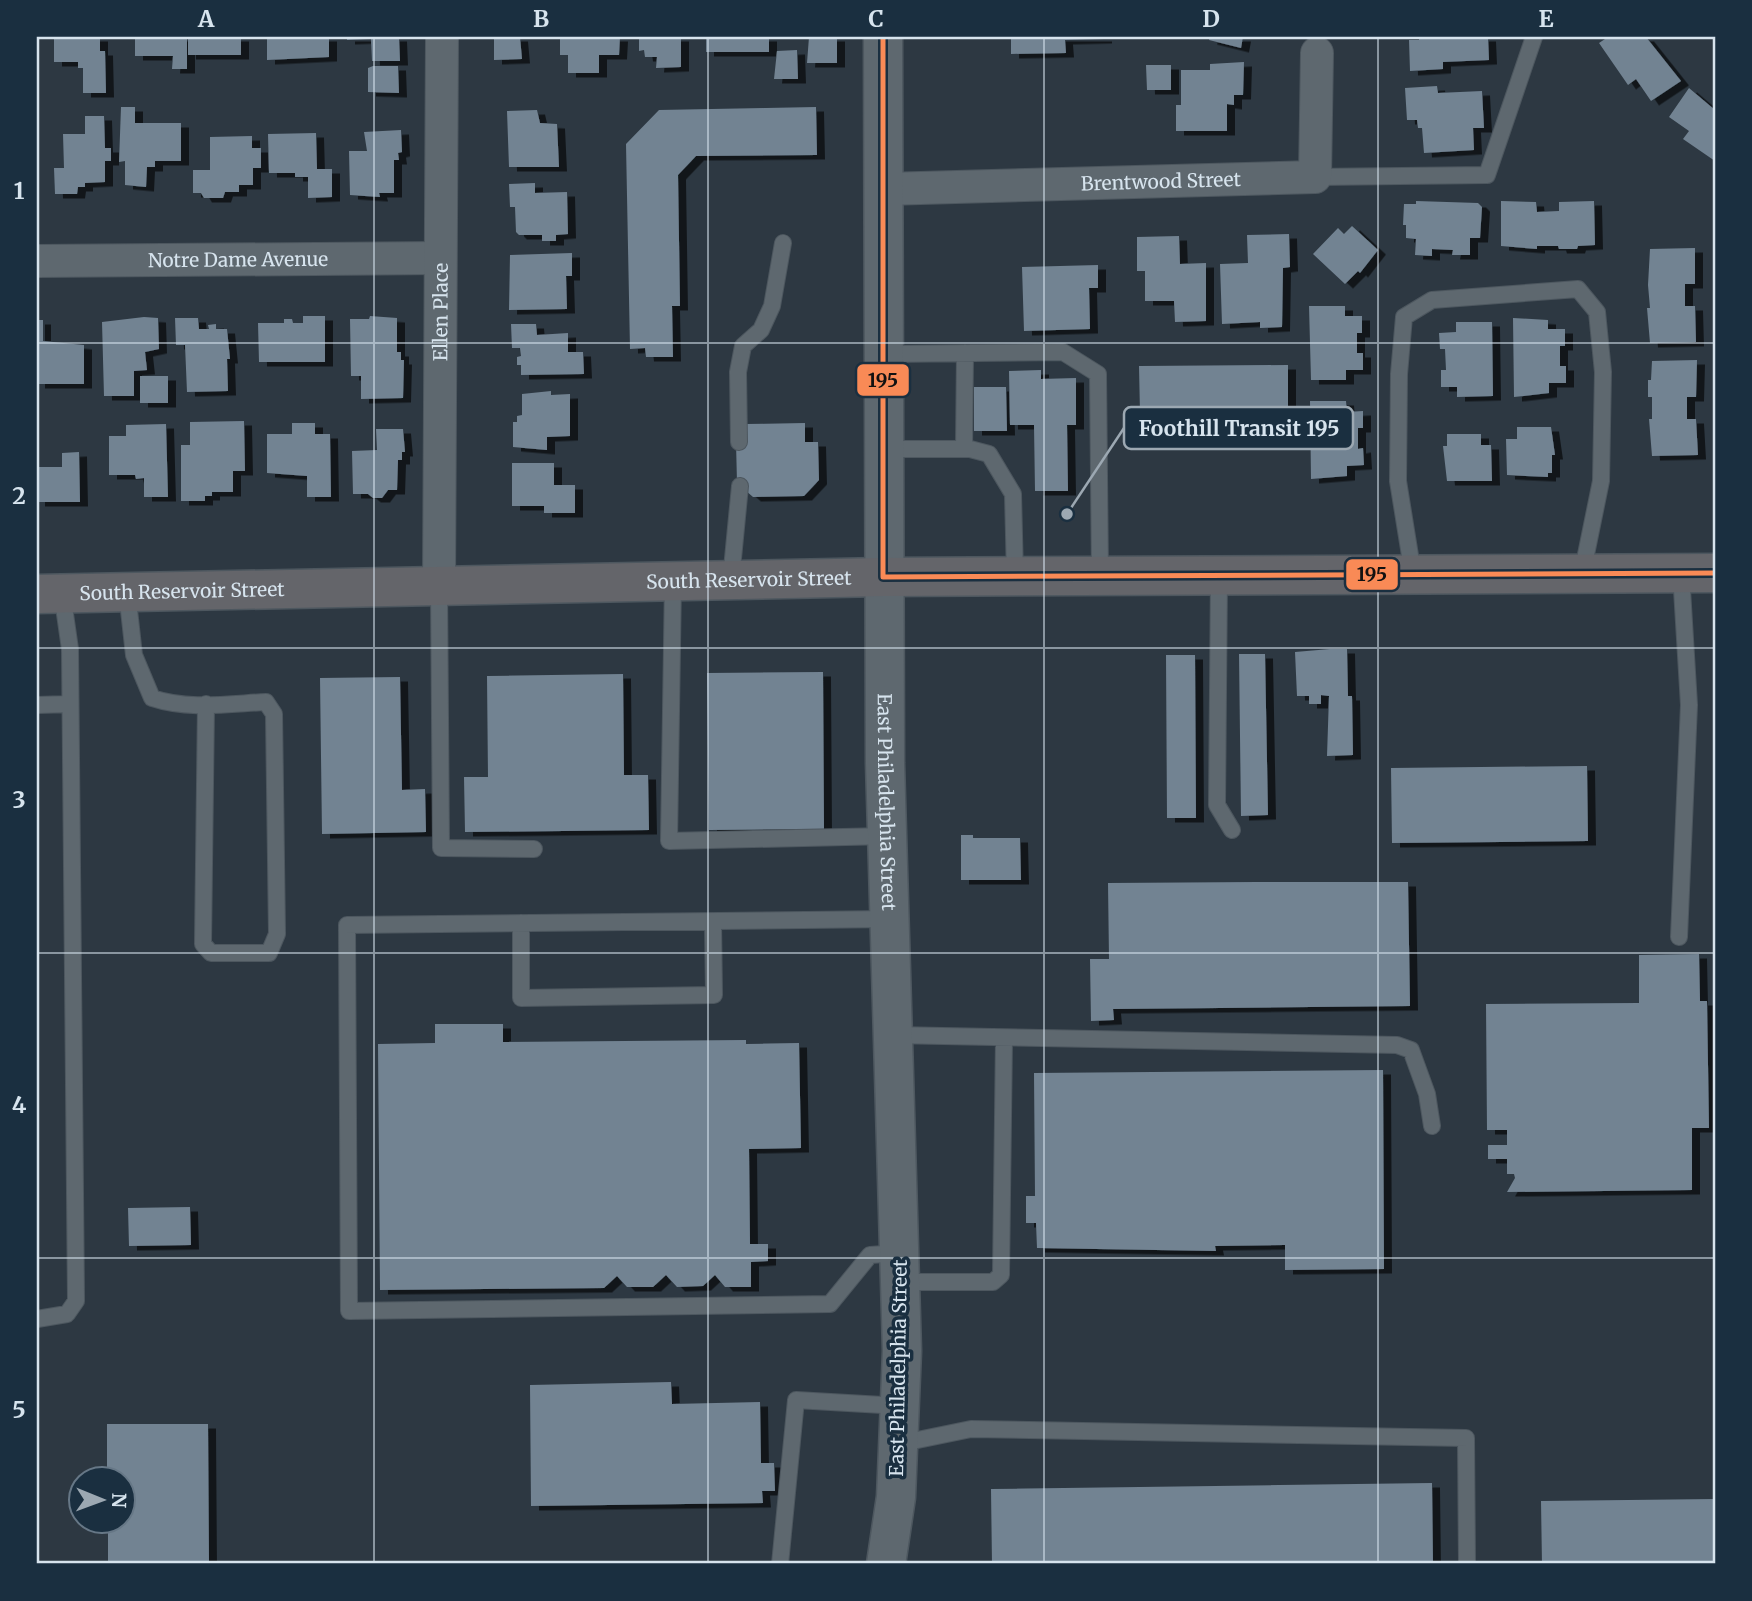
<svg xmlns="http://www.w3.org/2000/svg" width="1752" height="1601" font-family="Merriweather,serif">
<style>
.building{fill:#728392;filter:url(#shadow)}
.lines{fill:none;stroke-linecap:round;stroke-linejoin:round}
.service-casing{stroke:#4d575f;stroke-width:18}
.minor-casing{stroke:#4d575f;stroke-width:34}
.tertiary-casing{stroke:#4d575f;stroke-width:41}
.primary-casing{stroke:#4d575f;stroke-width:41}
.service{stroke:#5e686f;stroke-width:16}
.minor{stroke:#5e686f;stroke-width:32}
.tertiary{stroke:#5e686f;stroke-width:38}
.primary{stroke:#64656a;stroke-width:38}
.bus-1-casing{stroke:#1a2f40;stroke-width:10}
.bus-1{stroke:#f98a56;stroke-width:5}
.grid{fill:none;stroke:#d7e4ee;stroke-width:2;stroke-opacity:0.55}
.labels{text-anchor:middle;stroke-width:7;stroke-linejoin:round;paint-order:stroke}
.street-label{font-size:19px;fill:#d7e4ee;stroke:#1a2f40}
.leader{fill:none;stroke:#9ca8b2;stroke-width:2.5}
.callout-dot{fill:#9ca8b2;stroke:#1a2f40;stroke-width:2.5}
.callout{fill:#1a2f40;stroke:#9ca8b2;stroke-width:2.5}
.callout-label{font-size:21px;text-anchor:middle;font-weight:bold;fill:#d7e4ee}
.line-badge{stroke:#1a2f40;stroke-width:2.5}
.pale-badge-label{font-size:19px;text-anchor:middle;font-weight:bold;fill:#111}
.neatline{fill:none;stroke:#d7e4ee;stroke-width:2.5}
.grid-label{font-size:23px;text-anchor:middle;font-weight:bold;fill:#d7e4ee}
</style>
<defs>
<filter id="shadow"><feDropShadow dx="8" dy="4.5" stdDeviation="0" flood-color="#0009"/></filter>
</defs>
<rect width="100%" height="100%" fill="#2d3842"/>
<!-- building -->
<path class="building" d="M54,37H100V51H105L106,93H83V68H78V62H54Z
M135,37H187V69H172L173,56H135Z
M188,37H241V55H188Z
M267,37H329V57L267,60Z
M347,37H399L400,61H372L371,39L347,40Z
M494,37H520L522,59L494,60Z
M560,37H620L619,55H599V73H568V55H560Z
M639,37H681V67L656,68L657,57H645L644,50L639,51Z
M706,37H769V52H706Z
M809,37H837V63H807Z
M1011,37H1104V39L1065,40L1066,53L1011,54Z
M1210,37H1243L1241,48L1209,40Z
M1419,37H1488L1489,60L1443,62V69L1410,71L1409,40H1419Z
M1608,37H1646L1681,81L1651,101L1636,79L1628,85L1599,43Z
M797,50L798,79H774L777,51Z
M1244,62L1243,95H1234V105L1227,104V131H1176V105H1181V70H1210V64Z
M1146,65H1171V90H1147Z
M373,66H398L399,93L368,92V68Z
M1437,86L1438,93L1482,91L1484,128H1473L1474,150L1424,153L1422,128H1418L1417,120H1407L1405,88Z
M1689,88L1715,110V161L1683,139L1689,131L1669,117Z
M121,107H135V123H181V161H155V167H147L146,187L125,185V161L119,162Z
M816,107L817,155L696,156L678,175L680,306H672L673,357H646L645,348L630,349L626,144L659,110Z
M537,110L540,123L557,124L559,167H509L507,111Z
M85,116H104L105,148H111V161H105V182L85,183V187H78L77,194H55L54,168H64L63,134H85Z
M401,130L402,152L398,153L399,160H394V193H379L380,197L350,195L349,151H367L364,132Z
M316,133L317,169H332V197L308,198V177H295V173H269L268,134Z
M252,136V148H261V168H253V185H239V192H225L223,198H204L201,193H193V170H210V137Z
M535,183V193L567,192L568,234L556,235V241H542V235H519L516,232L515,207H510L509,184Z
M1416,201L1478,203L1482,207L1480,238H1470V255H1452L1453,250L1432,249V256L1415,255L1416,239L1406,238V225H1403L1404,204H1416Z
M1501,201L1536,202L1537,212L1559,211V202L1594,201L1595,245L1578,246L1577,249H1559L1558,246H1537V249L1501,246Z
M1352,226L1378,250L1360,273L1358,271L1345,284L1313,254L1338,228L1344,234Z
M1289,234L1290,267L1283,268L1282,327L1260,328V322L1222,324L1220,264L1248,263L1247,235Z
M1179,236L1180,264L1206,263V321L1175,322L1174,301H1145V271H1137V237Z
M1695,248V284H1685V306H1695L1696,342L1650,343L1647,308H1650L1648,285L1650,249Z
M572,253V276H566L567,309L509,310L510,255Z
M1098,265V288H1089L1090,329L1024,331L1022,267Z
M1309,306H1345V316H1362V333H1357V353H1363V370H1346V380H1311Z
M303,316H325V362H259L258,323H284V319H292L293,323H303Z
M370,316L397,318V352H401V360H404L403,398L361,399V376H351L350,319H369Z
M144,317L158,318L159,349L145,352L147,370L134,371V396H104L102,322Z
M175,318H198L199,329H209L208,325L216,324V329H227L230,359H227L228,391L187,392L185,345H176Z
M1513,318L1548,320V329H1565V346H1560V366H1566V383H1549V393L1514,397Z
M37,320H43V341L84,345V384H37Z
M1456,322H1492L1493,396L1457,397V387H1441V370H1446L1445,349H1440L1439,333L1456,332Z
M511,324H536L537,335L568,333V352H583L584,374L521,375V365H517V357L521,356L520,348H512Z
M1697,360L1696,397H1687V419H1696L1698,455L1652,456L1649,419H1652V397H1648V380H1651L1652,361Z
M1288,365V412L1140,413L1139,366Z
M1041,370V379L1076,378V425H1067L1068,491H1035L1034,425H1010L1009,371Z
M140,376H168V403H140Z
M974,387H1006L1007,431H974Z
M551,391V395L570,394V436L547,437V450L513,447V422H517V416L522,415V394Z
M1310,401H1346L1347,412L1363,411V428H1358V449L1363,448L1364,465L1347,466V476L1311,479Z
M244,421L245,471H233V492H212V496H205V501H181V445H190V422Z
M292,423H315V434H330L331,497H307V476L267,473V434H292Z
M805,423V442H818L819,480L804,496L753,497L737,483L736,442L746,424Z
M166,424L168,497H144V478L136,479L135,475H109V436H126V425Z
M1517,427H1551L1555,455H1552V473H1548V477L1507,475L1506,439H1517Z
M376,429H403L405,452H402V460H398L397,490H388L382,498H373L368,494H353L352,451L377,450Z
M1447,434H1481V445H1491L1492,481H1447L1443,446H1447Z
M79,452L80,502H37V467H62V453Z
M512,463H554V485H575V513H544V506H512Z
M1330,649H1347L1348,696H1352L1353,755L1327,756L1329,696L1321,695V704H1309V696H1297L1295,652Z
M1239,654H1265L1268,815L1241,816Z
M1166,655H1195L1196,818H1167Z
M823,672L824,829L709,830L707,673Z
M623,674L624,775H648L649,830L465,832L464,777H488L487,676Z
M400,677L402,790L425,789L426,832L322,834L320,678Z
M1587,766L1588,841L1392,843L1391,768Z
M961,835H973V838H1020L1021,880H961Z
M1257,882H1408L1410,1006L1113,1009L1114,1020L1091,1021L1090,959H1109L1108,883Z
M1699,954L1700,1001H1707L1709,1128H1692V1190L1507,1192L1515,1178L1514,1174H1507V1159H1488V1145H1507V1130H1487L1486,1004L1639,1003V955Z
M435,1024H503V1042L746,1040V1044L799,1043L801,1148L749,1149L750,1244H768V1261L751,1262V1287H725L715,1275L703,1286L677,1287L666,1275L653,1287H627L617,1276L604,1288L380,1290L378,1044L435,1043Z
M1383,1070L1384,1269L1285,1270V1245L1215,1246L1216,1251L1037,1248L1036,1223H1026V1196H1035L1034,1073Z
M190,1207L191,1245L129,1246L128,1208Z
M671,1382L672,1404L760,1402L761,1463H774L775,1491H762L763,1503L531,1506L530,1385Z
M107,1424H208L209,1564H108V1520H122V1478H107Z
M1432,1483L1433,1564H992L991,1489Z
M1715,1499V1564H1542L1541,1501Z"/>
<g class="lines">
<!-- service casing -->
<g class="service-casing">
<path id="service" d="M1315,177L1487,175L1534,37
M884,354L1063,352L1098,374L1100,575
M739,442L738,372L743,346L761,330L772,306L783,243
M884,449H970L989,454L1013,494L1015,576
M964,449L965,353
M1413,574L1398,481L1399,374L1404,317L1432,300L1578,289L1597,312L1603,372L1601,481L1582,574
M1219,575L1217,805L1232,830
M731,579L740,486
M673,581L669,841L888,836
M439,587L441,848L534,849
M127,592L134,655L152,698C188,710 227,704 266,702L274,714L277,934L269,953H211L203,944L206,704
M37,705L70,704
M890,919L347,925L349,1311L830,1304L870,1255L899,1253
M521,923V998L714,995L713,922
M1679,937L1689,705L1681,573
M893,1035L1397,1045L1411,1050L1427,1094L1432,1126
M900,1282H993L1001,1275L1004,1038
M37,1319L67,1314L76,1301L70,649L62,593
M898,1444L971,1429L1466,1438L1467,1564
M780,1564L796,1400L900,1406"/>
</g>
<!-- minor casing -->
<g class="minor-casing">
<g id="minor">
<path id="s1" d="M885,189L1315,177L1317,53"/>
<path id="s2" d="M37,261L440,258"/>
<path id="s3" d="M439,587L442,37"/>
</g>
</g>
<!-- tertiary casing -->
<g class="tertiary-casing">
<g id="tertiary">
<path id="s4" d="M883,37L885,763L902,1351L896,1497L886,1564"/>
</g>
</g>
<!-- primary casing -->
<g class="primary-casing">
<g id="primary">
<path id="s5" d="M37,594L883,577L1715,573"/>
</g>
</g>
<!-- service -->
<use href="#service" class="service"/>
<!-- minor -->
<use href="#minor" class="minor"/>
<!-- tertiary -->
<use href="#tertiary" class="tertiary"/>
<!-- primary -->
<use href="#primary" class="primary"/>
<!-- bus-1 casing -->
<g class="bus-1-casing">
<path id="bus-1" d="M883,37V577L1715,573"/>
</g>
<!-- bus-1 -->
<use href="#bus-1" class="bus-1"/>
</g>
<!-- grid -->
<path class="grid" d="M374,37V1564M708,37V1564M1044,37V1564M1378,37V1564M37,343H1715M37,648H1715M37,953H1715M37,1258H1715"/>
<g class="labels">
<!-- street labels -->
<g class="street-label">
<text dy="7" stroke="none"><textPath href="#s1" startOffset="276">Brentwood Street</textPath></text>
<text dy="7" stroke="none"><textPath href="#s2" startOffset="201">Notre Dame Avenue</textPath></text>
<text dy="7" stroke="none"><textPath href="#s3" startOffset="275">Ellen Place</textPath></text>
<text dy="7" stroke="none"><textPath href="#s5" startOffset="712">South Reservoir Street</textPath></text>
<text dy="7" stroke="none"><textPath href="#s5" startOffset="145">South Reservoir Street</textPath></text>
<text dy="7" stroke="none"><textPath href="#s4" startOffset="765">East Philadelphia Street</textPath></text>
<text transform="translate(898 1368) rotate(-89)" y="7">East Philadelphia Street</text>
</g>
</g>
<!-- callouts -->
<path class="leader" d="M1067 514L1124 428"/>
<circle class="callout-dot" cx="1067" cy="514" r="7"/>
<rect class="callout" x="1124" y="407" width="229" height="42" rx="7"/>
<g class="callout-label">
<text x="1239" y="436">Foothill Transit 195</text>
</g>
<g class="line-badge">
<rect x="856" y="363" width="54" height="34" rx="7" fill="#f98a56"/>
<rect x="1345" y="558" width="54" height="33" rx="7" fill="#f98a56"/>
</g>
<g class="pale-badge-label">
<text x="883" y="387">195</text>
<text x="1372" y="581">195</text>
</g>
<!-- border -->
<rect width="1752" height="1601" fill="none" stroke="#1a2f40" stroke-width="77"/>
<!-- north arrow -->
<g transform="translate(102 1500) rotate(91)"><circle r="33" fill="#1a2f40" stroke="#667786" stroke-width="2"/>
<path d="M0-5L12 26L0 18L-12 26Z" fill="#9ca8b2"/>
<text y="-10" font-size="19" font-weight="bold" text-anchor="middle" fill="#d7e4ee">N</text>
</g>
<rect x="38" y="38" width="1676" height="1524" class="neatline"/>
<g class="grid-label">
<text x="206" y="27">A</text>
<text x="541" y="27">B</text>
<text x="876" y="27">C</text>
<text x="1211" y="27">D</text>
<text x="1546" y="27">E</text>
<text x="19" y="199">1</text>
<text x="19" y="504">2</text>
<text x="19" y="808">3</text>
<text x="19" y="1113">4</text>
<text x="19" y="1418">5</text>
</g>
</svg>
